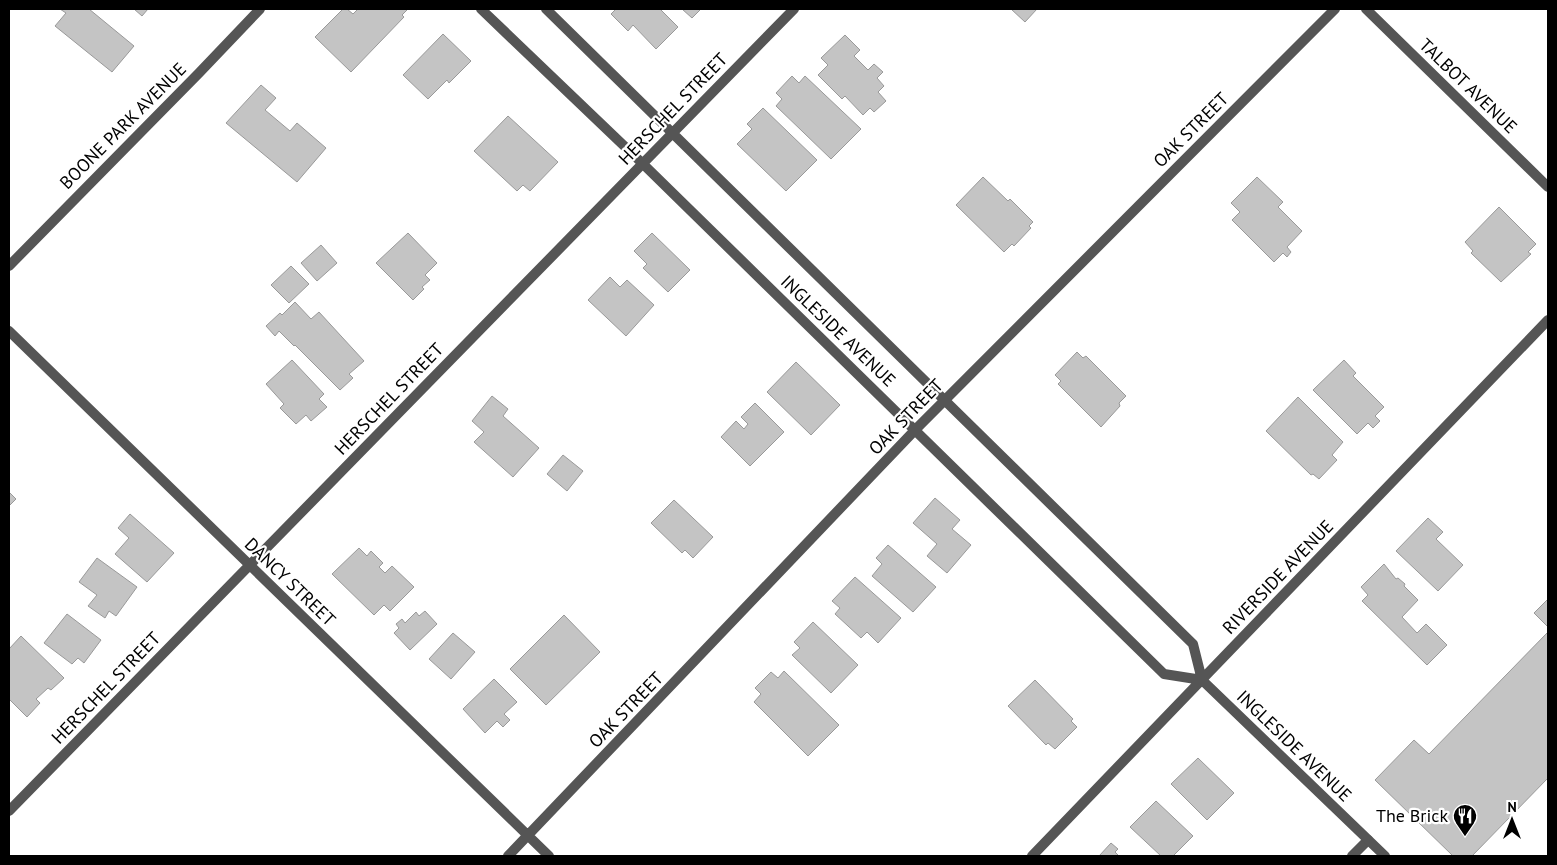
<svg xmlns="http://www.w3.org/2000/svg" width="1557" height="865" font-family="'PT Sans',sans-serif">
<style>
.building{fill:#c4c4c4;stroke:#999}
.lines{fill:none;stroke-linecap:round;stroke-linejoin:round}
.service{stroke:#555;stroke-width:10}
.minor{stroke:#555;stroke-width:10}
.labels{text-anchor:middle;stroke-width:4.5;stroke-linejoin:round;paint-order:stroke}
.street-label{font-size:18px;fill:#000;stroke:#fff}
.poi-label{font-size:18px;fill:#000;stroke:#fff;text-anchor:end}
</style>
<rect width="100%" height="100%" fill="#fff"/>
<!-- building -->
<path class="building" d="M60,9H89L134,46L112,72L55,26L66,13Z
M134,9H148L142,16Z
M343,9H347L353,14L358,9H405L407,10L402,15L404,17L351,72L315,37Z
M616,9H660L678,27L656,49L633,25L628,31L611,14Z
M682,9H701L692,18Z
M1011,9H1037L1025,22Z
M443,34L471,61L449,83L447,80L428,99L403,75Z
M845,35L860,50L854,56L868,70L874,64L883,72L877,78L884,86L878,92L886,101L874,112L870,108L863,115L845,96L842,99L818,75L828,65L821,58Z
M792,76L799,83L805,76L861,129L831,159L776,106L782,99L776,93Z
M261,85L276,98L265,110L290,131L297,123L326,148L297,182L226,123Z
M763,108L817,160L786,191L737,144L752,129L747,124Z
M508,116L558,162L530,191L523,185L517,191L474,151Z
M983,177L1008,201L1010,199L1033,222L1029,226L1031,228L1014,246L1012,244L1004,252L956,205Z
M1257,177L1283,202L1278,207L1302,231L1287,247L1291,252L1287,257L1283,253L1274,262L1232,220L1240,212L1231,203Z
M1499,207L1536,244L1528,252L1531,254L1501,282L1471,253L1473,251L1465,242Z
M408,233L437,263L425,275L430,280L422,287L424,289L413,300L376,263Z
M652,233L690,270L668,292L643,268L647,264L634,251Z
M321,245L337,263L317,281L301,263Z
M291,266L309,284L289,303L271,285Z
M610,277L620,287L627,280L654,305L626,336L588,300Z
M295,302L311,319L319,312L364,361L349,374L353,378L340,390L295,345L294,346L279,331L275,336L266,326L280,313L282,315Z
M1077,352L1083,358L1086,356L1126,396L1119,403L1120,406L1101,427L1058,384L1061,381L1055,375Z
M292,360L324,394L319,399L327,407L311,421L306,415L296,424L280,408L284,404L266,384Z
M1344,360L1356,373L1353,376L1384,407L1375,416L1380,421L1373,428L1368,423L1357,434L1313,390Z
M796,362L840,405L811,435L767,392Z
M492,396L508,409L503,416L539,448L513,477L474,442L484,432L472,421Z
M1298,397L1343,442L1332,455L1337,460L1319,479L1313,474L1311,475L1266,431Z
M755,403L784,432L750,466L721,437L736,421L744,429L748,424L741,417Z
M563,455L583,471L567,491L547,474Z
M9,492L16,499L9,506Z
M935,498L960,520L952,529L971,545L947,573L927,556L937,544L913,523Z
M674,500L713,537L693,558L685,550L682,553L651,523Z
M130,514L174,553L147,582L115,554L129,538L118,528Z
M1428,518L1443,532L1436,539L1463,565L1438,591L1396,551Z
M888,545L936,587L913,612L872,576L882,564L876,558Z
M359,548L367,556L371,551L383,563L379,567L385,573L392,566L414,587L390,611L384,605L374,615L332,574Z
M97,558L137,587L116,616L109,611L105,618L88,606L97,595L79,582Z
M1384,564L1396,579L1398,578L1405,584L1404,586L1418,600L1402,617L1417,633L1426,624L1447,645L1427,665L1362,601L1368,595L1361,587Z
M855,577L901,618L878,643L867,632L861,638L835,614L840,608L832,601Z
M1548,599V627L1534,613Z
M425,611L437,624L410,650L394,633L399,628L396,624L402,619L405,623L416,612L419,616Z
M67,614L101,640L84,663L78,658L72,664L44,643Z
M564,615L600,652L546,705L510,669Z
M813,622L858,665L831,693L792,655L800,648L794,642Z
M1548,632V778L1472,856H1453L1375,780L1414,740L1429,754Z
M453,633L475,652L451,679L429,659Z
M21,636L64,678L51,690L48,688L36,699L40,703L27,717L9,699V649Z
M784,671L839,725L808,756L754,702L761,694L755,688L771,672L778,678Z
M494,679L517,702L504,714L510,720L503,727L497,721L485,733L463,709Z
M1035,680L1073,719L1071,721L1077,727L1055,749L1048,743L1046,745L1008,706Z
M1198,758L1234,793L1207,820L1171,784Z
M1156,801L1193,836L1173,856H1161L1130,827Z
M1111,843L1118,849L1115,852L1119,856H1099Z"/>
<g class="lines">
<!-- service -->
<path class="service" d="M1352,856L1368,840"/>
<!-- minor -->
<path class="minor" d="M481,9L642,163L1164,674L1202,680
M546,9L1193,644L1202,680L1385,856
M1366,9L1548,187
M9,266L199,73L260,9
M9,331L549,856
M9,811L794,9
M508,856L916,429L1335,9
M1032,856L1548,320"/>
</g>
<!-- icons -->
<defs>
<g id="restaurant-pin" transform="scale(1.25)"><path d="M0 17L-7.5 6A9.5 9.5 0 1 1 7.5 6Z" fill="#000" stroke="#fff"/><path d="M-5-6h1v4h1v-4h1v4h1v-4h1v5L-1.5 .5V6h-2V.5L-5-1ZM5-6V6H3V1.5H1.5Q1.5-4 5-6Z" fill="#fff"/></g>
</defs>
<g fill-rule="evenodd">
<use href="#restaurant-pin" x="1465" y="816"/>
</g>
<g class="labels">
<!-- street labels -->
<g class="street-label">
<text transform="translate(1468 86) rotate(44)" y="6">TALBOT AVENUE</text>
<text transform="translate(673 109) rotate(-46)" y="6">HERSCHEL STREET</text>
<text transform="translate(123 126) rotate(-45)" y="6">BOONE PARK AVENUE</text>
<text transform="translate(1191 130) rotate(-45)" y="6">OAK STREET</text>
<text transform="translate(838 331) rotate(44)" y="6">INGLESIDE AVENUE</text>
<text transform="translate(389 399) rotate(-46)" y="6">HERSCHEL STREET</text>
<text transform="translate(906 417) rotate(-46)" y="6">OAK STREET</text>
<text transform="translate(1278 577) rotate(-46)" y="6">RIVERSIDE AVENUE</text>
<text transform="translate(290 582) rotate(44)" y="6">DANCY STREET</text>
<text transform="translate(106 688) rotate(-46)" y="6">HERSCHEL STREET</text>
<text transform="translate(626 710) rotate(-46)" y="6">OAK STREET</text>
<text transform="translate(1294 746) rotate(44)" y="6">INGLESIDE AVENUE</text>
</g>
<!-- poi labels -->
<g class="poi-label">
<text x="1448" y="822">The Brick</text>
</g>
</g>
<!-- border -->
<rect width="1557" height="865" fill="none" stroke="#000000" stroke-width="20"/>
<!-- north arrow -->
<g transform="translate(1512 820)" stroke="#ffffff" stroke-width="4" paint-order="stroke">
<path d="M0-4L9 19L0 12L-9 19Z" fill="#000000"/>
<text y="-8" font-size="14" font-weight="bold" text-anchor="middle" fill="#000000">N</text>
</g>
</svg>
